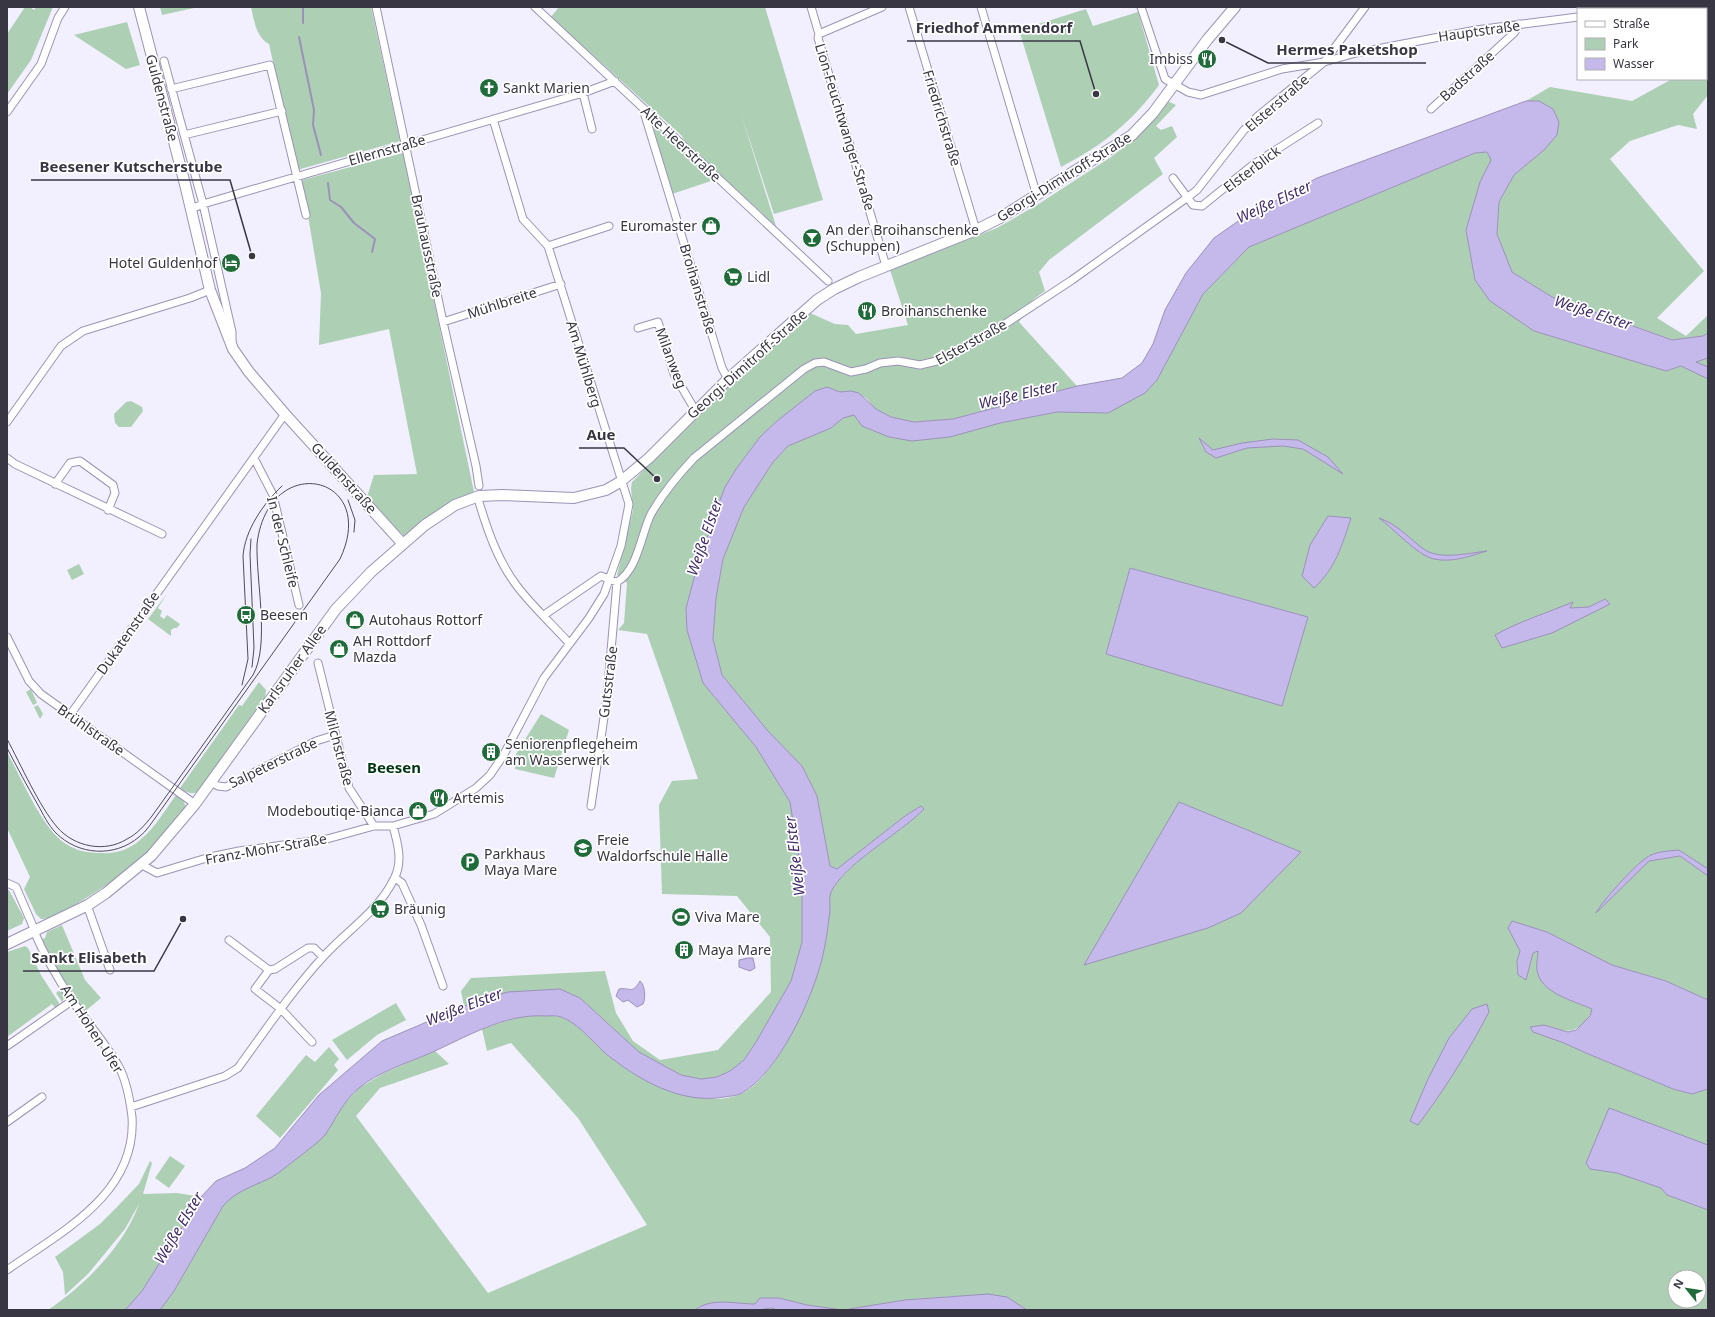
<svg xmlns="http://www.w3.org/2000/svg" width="1715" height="1317" font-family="'Noto Sans',sans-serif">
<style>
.green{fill:#add0b4;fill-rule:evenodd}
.water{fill:#c5b8eb;stroke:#9b91b9}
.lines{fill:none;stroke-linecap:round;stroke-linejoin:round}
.stream{stroke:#9b91b9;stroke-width:2}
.street-casing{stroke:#9b93b4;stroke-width:9}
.secondary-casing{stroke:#9b93b4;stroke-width:12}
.street{stroke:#fff;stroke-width:7}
.secondary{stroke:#fff;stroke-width:10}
.tram{stroke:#504d5b;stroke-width:1}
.labels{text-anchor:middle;stroke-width:3.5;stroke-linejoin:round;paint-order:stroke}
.street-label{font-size:14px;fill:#393644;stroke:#fff}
.poi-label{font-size:14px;fill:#393644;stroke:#fff;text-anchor:start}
.water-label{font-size:15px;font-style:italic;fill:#412c69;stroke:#fff}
.neighbourhood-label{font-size:15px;font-weight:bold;fill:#003514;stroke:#fff}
.leader{fill:none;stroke:#393644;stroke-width:1.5}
.callout-dot{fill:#393644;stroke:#fff;stroke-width:1.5}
.callout-label{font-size:15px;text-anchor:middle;font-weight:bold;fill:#393644;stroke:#fff;stroke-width:3.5;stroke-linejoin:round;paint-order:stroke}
</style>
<rect width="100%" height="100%" fill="#f2effe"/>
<!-- green -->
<path class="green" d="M25,7H30L34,10L36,7H53L31,60L7,94V34Z
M160,7H199L162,15Z
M251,7H371L400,141L297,170L269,44C256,37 254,20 251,7Z
M559,7H765L823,200L774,214L741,114L776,226L685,143L682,136L551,17Z
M1679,7H1708V30L1706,29V9H1681Z
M1086,9L1093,26L1138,12L1159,85C1131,123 1103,145 1061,167L1019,30Z
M127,22L140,65L126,69L74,35Z
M1708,41V95L1693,114L1697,129L1678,125L1630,141L1610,159L1704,271L1657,318L1686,336L1708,315V333L1703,336L1673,340L1552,297L1512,272L1497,234L1499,202L1514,175L1544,150L1557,135L1559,122L1539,101H1526L1550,87L1632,101L1672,79H1706V43Z
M1165,100L1176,105L1156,126L1161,130L1172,126L1177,137L1154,158L1163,174L1049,260L1039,272L1045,291L1034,299L1019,322L1077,386L953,419L914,422L891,417L876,409L866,398L851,391L840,393L827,387L815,391L777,421L760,437L736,469L725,488L717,508L696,571L686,608L687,630L703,683L756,747L790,802L802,878V942L791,981L756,1042L744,1060L730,1071L717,1077L701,1079L681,1075L639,1052L580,998L481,999L464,1006L461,991L471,978L605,971L616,1013L633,1041L660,1060L718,1050L771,992L770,937L737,896L662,894L659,805L672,781L698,779L647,634L618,630L624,623L627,583L617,575L633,510L631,488L632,482L711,402L810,313L835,324L848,325L856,334L908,325L890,270L997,228L1037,205L1111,157L1135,138Z
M652,124L714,180L672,194Z
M1487,152L1491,160L1480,182L1466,230L1534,331L1666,371L1708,358V1000L1666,981L1612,965L1547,932L1508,928L1520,951L1517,961L1518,975L1526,979L1533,953L1539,951L1567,999L1592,1009C1590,1016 1588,1019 1582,1024C1570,1036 1559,1029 1544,1025L1564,1043L1586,1053L1673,1089L1692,1094L1708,1089V1310H1027L1007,1297L955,1296L905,1300L843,1310L807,1305L779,1298H760L755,1304L700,1306L695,1310H160L174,1291L223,1206L230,1198L242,1190L270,1178L323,1137L344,1104L359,1088L384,1073L435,1051L449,1064L380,1088L356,1116L488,1293L647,1225L578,1118L511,1043L487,1051L482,1029C506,1021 534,1010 560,1017C575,1020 592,1041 603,1051C625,1070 652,1087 681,1094C699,1099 723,1102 741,1094C777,1077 812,997 822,959C825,944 827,929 829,914C830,908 828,898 831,892C846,863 900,834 924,809L905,816L837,869L830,866L817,796L802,766L768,731L722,675L713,639L716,598L723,559L744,507L773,462L788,446L831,428L843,418L855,414L862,426L889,437L1000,423L1057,412L1108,413L1157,380L1203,294L1249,247L1475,153ZM1351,518C1342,545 1336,568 1314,587ZM1130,568L1308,617L1282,705L1106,654ZM1675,1277H1699V1301H1675Z
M403,153L474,492C447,503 426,518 405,537L367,497L374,475L417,474L389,329L319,345L321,293L302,180Z
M131,401L142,407L143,411L131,427H119L115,423L114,414L126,402Z
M79,564L84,574L72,580L67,570Z
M166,595L158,608L162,611L160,616L164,619L167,615L180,624L177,628H174L171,630V636L148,619Z
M259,682L266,690L265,699L200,791C193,795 186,793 180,788L239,705L242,706Z
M31,689L37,703L33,705L26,692Z
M38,705L43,714L40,719L34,707Z
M541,714L569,730L554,778L515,769L516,754Z
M7,752C21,777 42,829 66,844C77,851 88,853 101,853C115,854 129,850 140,840C155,828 165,810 176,795L182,798L186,807L183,816C169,830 156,845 142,858C129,871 57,921 41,919L36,914L24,889L30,877L7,828Z
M9,890L24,918L22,924L7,931V891Z
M62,925L85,980L101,998L83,1013L38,941L45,938L47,932Z
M25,946L28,948L41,975L59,1003V1005L55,1008L52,1004L7,1037V952Z
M61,989L65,996L62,1002L56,993Z
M396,1003L406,1020L377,1035L347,1060L332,1040Z
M329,1047L339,1059L334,1065L338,1070L280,1138L256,1116L306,1055L315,1062Z
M170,1156L185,1166L169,1188L155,1178Z
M150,1161L152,1163L143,1194L177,1193L201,1197L142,1291L125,1310H48C85,1285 124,1246 139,1204L125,1229L88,1274L65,1295L63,1272L55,1257L100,1224L115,1209L139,1184Z"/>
<!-- water -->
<path class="water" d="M1526,101H1539L1553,109L1559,122L1557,135L1544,150L1514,175L1499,202L1497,234L1512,272L1552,297L1672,340L1703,336L1708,333V358L1696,362L1708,367V379L1681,366L1666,371L1534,331L1490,301L1475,280L1466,230L1480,182L1491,160L1487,152L1475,153L1249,247L1203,294L1157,380L1145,393L1108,413L1057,412L1000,423L950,437L912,441L889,437L862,426L854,415L843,418L831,428L788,446L773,462L744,507L723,559L716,598L713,639L722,675L768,731L802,766L817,796L830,866L837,869L905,816L921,806L924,809C901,833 844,864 831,892C829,897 830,905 830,911C828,926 826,943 822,959C812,999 779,1072 742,1093C737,1096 730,1096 724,1097C681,1105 637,1079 605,1053C593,1042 577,1022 561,1017C556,1015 550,1016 546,1016C504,1013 465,1038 428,1054C405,1064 378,1072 359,1088C343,1101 336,1119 325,1135C318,1143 307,1150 299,1157C289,1164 279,1174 268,1179C251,1187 235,1192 223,1206L174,1291L160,1310H125L142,1291L201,1197L216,1181L245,1168L275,1148L319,1095L382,1041L481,999L508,992L560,989L580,998L639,1052L681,1075L701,1079L717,1077L730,1071L744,1060L756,1042L791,981L802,942V878L790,802L756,747L703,683L687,630L686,608L696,571L717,508L725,487L736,469L760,437L777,421L815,391L827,387L840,392L851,391L859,393L876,409L891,417L914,422L953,419L1077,386L1122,378L1142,363L1153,344L1165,310L1186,273L1214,238L1237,222L1317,178Z
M1199,438L1213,450L1242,443L1273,439L1298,440L1328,457L1343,474L1303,449L1283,446L1247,448L1216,458L1206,452Z
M1328,516L1351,518C1342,545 1336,568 1314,588L1302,576L1310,545Z
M1379,518C1399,525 1408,538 1425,550C1441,560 1469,553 1487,551C1470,556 1452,563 1434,559C1418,556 1393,528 1379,518Z
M1130,568L1308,617L1282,706L1106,654Z
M1605,599L1610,604L1552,633L1502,648L1495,635C1520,621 1547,613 1573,602L1570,608L1589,607Z
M1179,802L1301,852L1241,913L1208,928L1084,965Z
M1679,850L1708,869V876L1680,856L1649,861L1596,913C1603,900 1639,860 1651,855C1660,851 1670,851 1679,850Z
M1512,921L1547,932L1612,965L1666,981L1708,1000V1089L1692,1094L1673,1089L1586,1053L1564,1043L1533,1032L1530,1027L1544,1025L1568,1032L1576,1030L1590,1016L1592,1009C1574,1001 1540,993 1537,970C1536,964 1538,957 1538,951L1533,953L1526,980L1518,975L1517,961L1520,951L1508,928Z
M748,958H753L755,968L750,971L739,967V960Z
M640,981C645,985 646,998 643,1004L637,1007L628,1000L623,1002L616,996L619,989C630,987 632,995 640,981Z
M1487,1004L1489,1012C1468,1052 1445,1089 1418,1125L1410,1121L1428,1079L1449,1038L1472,1009Z
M1609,1108L1708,1145V1210L1667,1195L1661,1188L1617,1173L1590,1169L1586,1163Z
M988,1294L1007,1297L1027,1310H778L771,1308L759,1310H695C711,1297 736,1304 755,1304L760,1298H779L807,1305L843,1310L905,1300Z"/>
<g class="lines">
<!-- stream -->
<path class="stream" d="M303,23V7
M299,37L314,110L313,125L321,155
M328,183L330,200L341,207L354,223L375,239L372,252"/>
<!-- street casing -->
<g class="street-casing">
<path id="street" d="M376,7L443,322L476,466L479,486
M535,7L828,281
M811,7L819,34L818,38L886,266
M909,7L976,230
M981,7L1037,196
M1141,7L1165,79L1188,92L1201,95L1282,69L1324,62L1356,53L1476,30L1578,17
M1604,9L1607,7
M819,34L882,7
M164,61L203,204L232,332V343
M171,89L270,65L306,215
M583,93L592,129
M643,109L722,368L728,379
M1431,109L1514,33L1519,24
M7,112L41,64L58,18L65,7
M184,135L282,111
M1173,178L1193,205L1202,206L1254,164L1318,123
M191,209L203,204L583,93L615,81
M548,246L609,226
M443,322L561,284
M638,328L658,322L674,374L695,410
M7,422L61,346L83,331L190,298L210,290
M7,458L15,464L162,534
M254,458L273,495L299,605
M55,484L70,463L80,461L113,485L115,493L108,510
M479,502C488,532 498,561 517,586C532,606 552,624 569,643
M544,615L601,576L617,582C638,570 641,534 651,514C663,493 678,475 694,458L804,369L815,363L824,362L851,372L866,369L880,363L898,361L920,365L941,360L1002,326L1072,280L1188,197L1197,190L1244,130L1258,116L1324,62L1365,7
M7,637L29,681L41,694L195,804
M318,663L349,788L374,826
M70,715L285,414
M211,782L218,786L226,787L316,741L335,735
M591,806L607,697L617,582
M142,865L157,873L210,857L239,851L327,839L374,826H393L434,814L476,788L490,775L503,756L544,678L589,618L604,594L621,546L629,504L548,246L523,219L493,119
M395,878L402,883L421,925L443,986
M7,883L16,887L35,931
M87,905L110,970
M229,940L269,970
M312,1042L281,1009L255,989L269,970L275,969L308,948H314L323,957
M7,1046L73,1000
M131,1107L225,1076L238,1068C265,1031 291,992 323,957C346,931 378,912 394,879C403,862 398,844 393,826
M7,1122L42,1097
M7,1270C61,1232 137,1194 132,1117C130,1100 127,1082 119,1067C106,1043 87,1023 72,1000C58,979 44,955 34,931"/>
</g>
<!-- secondary casing -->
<g class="secondary-casing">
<path id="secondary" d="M139,7L185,184L210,290L233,349L249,372L285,414L402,543
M7,944L88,905L106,893L151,856L195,804L336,609L371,572L425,525L455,505L479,496L503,495L574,498L606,490L620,482L649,458L728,379L817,300L834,289L859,277L976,230L1000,218L1132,135L1153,113L1207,40L1235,7"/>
</g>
<!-- street -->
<use href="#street" class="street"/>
<!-- secondary -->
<use href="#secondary" class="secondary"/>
<!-- tram -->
<path class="tram" d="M348,500L355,520L354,532
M251,539L250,554L254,648L252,667
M242,685L248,659L243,556C245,530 263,504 282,486
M7,739C21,765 39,806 57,827C74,847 105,853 127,839C137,834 145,825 152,816L253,675C270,645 256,581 257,544C268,450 380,474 340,559L158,814C152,822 147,831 139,837C114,858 78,855 56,833C48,825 43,814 38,805C27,786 17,767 7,748"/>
</g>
<!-- icons -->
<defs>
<g id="restaurant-disc" transform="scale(1)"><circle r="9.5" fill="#1f6b39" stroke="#fff"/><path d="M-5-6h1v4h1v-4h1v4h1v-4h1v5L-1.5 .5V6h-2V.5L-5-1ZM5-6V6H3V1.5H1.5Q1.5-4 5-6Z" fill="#fff"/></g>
<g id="church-disc" transform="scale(1)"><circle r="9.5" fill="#1f6b39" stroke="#fff"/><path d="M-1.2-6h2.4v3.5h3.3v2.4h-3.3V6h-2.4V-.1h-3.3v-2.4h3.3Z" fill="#fff"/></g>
<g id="shop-disc" transform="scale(1)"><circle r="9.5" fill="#1f6b39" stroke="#fff"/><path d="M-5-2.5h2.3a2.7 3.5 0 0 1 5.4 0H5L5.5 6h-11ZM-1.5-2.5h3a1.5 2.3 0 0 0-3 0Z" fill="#fff"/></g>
<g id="bar-disc" transform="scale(1)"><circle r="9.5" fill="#1f6b39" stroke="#fff"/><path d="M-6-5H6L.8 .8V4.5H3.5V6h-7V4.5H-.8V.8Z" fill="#fff"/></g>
<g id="hotel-disc" transform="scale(1)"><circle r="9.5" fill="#1f6b39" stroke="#fff"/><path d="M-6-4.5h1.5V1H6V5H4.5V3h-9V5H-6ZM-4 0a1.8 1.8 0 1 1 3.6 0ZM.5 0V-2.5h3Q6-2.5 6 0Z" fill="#fff"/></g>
<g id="supermarket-disc" transform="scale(1)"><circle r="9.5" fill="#1f6b39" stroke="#fff"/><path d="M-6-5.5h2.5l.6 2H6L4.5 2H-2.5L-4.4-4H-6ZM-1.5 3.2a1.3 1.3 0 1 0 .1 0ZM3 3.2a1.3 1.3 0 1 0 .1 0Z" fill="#fff"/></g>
<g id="bus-disc" transform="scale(1)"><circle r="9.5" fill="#1f6b39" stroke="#fff"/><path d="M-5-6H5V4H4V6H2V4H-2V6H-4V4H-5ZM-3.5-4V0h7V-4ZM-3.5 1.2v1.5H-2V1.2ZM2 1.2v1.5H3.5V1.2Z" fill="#fff"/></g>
<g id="building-disc" transform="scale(1)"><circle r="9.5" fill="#1f6b39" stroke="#fff"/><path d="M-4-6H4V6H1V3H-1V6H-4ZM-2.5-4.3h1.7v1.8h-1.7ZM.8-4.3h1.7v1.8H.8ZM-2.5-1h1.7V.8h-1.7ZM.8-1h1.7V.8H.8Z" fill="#fff"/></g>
<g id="school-disc" transform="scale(1)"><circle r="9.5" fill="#1f6b39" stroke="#fff"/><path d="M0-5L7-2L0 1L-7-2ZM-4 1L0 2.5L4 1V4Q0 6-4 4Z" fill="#fff"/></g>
<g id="parking-disc" transform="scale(1)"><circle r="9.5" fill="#1f6b39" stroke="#fff"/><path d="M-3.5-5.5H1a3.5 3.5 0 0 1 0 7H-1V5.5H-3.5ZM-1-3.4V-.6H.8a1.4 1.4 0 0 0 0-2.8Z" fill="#fff"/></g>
<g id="stadium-disc" transform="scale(1)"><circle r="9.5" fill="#1f6b39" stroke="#fff"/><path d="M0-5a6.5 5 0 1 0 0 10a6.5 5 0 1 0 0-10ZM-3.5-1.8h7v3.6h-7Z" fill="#fff"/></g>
</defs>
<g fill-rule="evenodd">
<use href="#restaurant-disc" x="1207" y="59"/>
<use href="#church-disc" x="489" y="88"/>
<use href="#shop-disc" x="711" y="226"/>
<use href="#bar-disc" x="812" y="238"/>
<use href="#hotel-disc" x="231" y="263"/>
<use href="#supermarket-disc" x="733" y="277"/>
<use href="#restaurant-disc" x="867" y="311"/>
<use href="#bus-disc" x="246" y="615"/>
<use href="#shop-disc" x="355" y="620"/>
<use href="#shop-disc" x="339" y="649"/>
<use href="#building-disc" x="491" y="752"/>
<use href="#restaurant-disc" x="439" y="798"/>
<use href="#shop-disc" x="418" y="811"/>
<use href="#school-disc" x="583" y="848"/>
<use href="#parking-disc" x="470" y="862"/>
<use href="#supermarket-disc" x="380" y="909"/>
<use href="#stadium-disc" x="681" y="917"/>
<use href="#building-disc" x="684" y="950"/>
</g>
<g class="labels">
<!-- street labels -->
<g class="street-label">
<text transform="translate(1479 31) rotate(-8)" y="5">Hauptstraße</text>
<text transform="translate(1467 76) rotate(-42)" y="5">Badstraße</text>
<text transform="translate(162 98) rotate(75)" y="5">Guldenstraße</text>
<text transform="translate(1277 103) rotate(-41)" y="5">Elsterstraße</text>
<text transform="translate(942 118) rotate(73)" y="5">Friedrichstraße</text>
<text transform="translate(845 127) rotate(73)" y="5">Lion-Feuchtwanger-Straße</text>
<text transform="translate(681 144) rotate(43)" y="5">Alte Heerstraße</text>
<text transform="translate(387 150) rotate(-16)" y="5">Ellernstraße</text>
<text transform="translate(1252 169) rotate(-37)" y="5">Elsterblick</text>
<text transform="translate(1064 177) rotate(-32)" y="5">Georgi-Dimitroff-Straße</text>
<text transform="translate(427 246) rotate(78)" y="5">Brauhausstraße</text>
<text transform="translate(698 289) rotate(73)" y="5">Broihanstraße</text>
<text transform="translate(502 303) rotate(-18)" y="5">Mühlbreite</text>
<text transform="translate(971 342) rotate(-29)" y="5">Elsterstraße</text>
<text transform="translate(671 358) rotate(69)" y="5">Milanweg</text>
<text transform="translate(584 364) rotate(73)" y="5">Am Mühlberg</text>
<text transform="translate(747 364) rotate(-42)" y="5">Georgi-Dimitroff-Straße</text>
<text transform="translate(344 478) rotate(48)" y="5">Guldenstraße</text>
<text transform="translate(283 542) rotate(76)" y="5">In der Schleife</text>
<text transform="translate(128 633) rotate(-55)" y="5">Dukatenstraße</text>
<text transform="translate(292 669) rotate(-54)" y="5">Karlsruher Allee</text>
<text transform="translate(608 682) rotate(-83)" y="5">Gutsstraße</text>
<text transform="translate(91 730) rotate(35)" y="5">Brühlstraße</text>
<text transform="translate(339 748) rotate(75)" y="5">Milchstraße</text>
<text transform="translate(273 763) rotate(-26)" y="5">Salpeterstraße</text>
<text transform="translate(266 849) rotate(-10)" y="5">Franz-Mohr-Straße</text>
<text transform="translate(92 1029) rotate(57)" y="5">Am Hohen Ufer</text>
</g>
<!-- poi labels -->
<g class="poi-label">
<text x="1193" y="64" text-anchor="end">Imbiss</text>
<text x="503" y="93">Sankt Marien</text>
<text x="697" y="231" text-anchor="end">Euromaster</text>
<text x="826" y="235">An der Broihanschenke<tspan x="826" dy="16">(Schuppen)</tspan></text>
<text x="217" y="268" text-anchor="end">Hotel Guldenhof</text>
<text x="747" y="282">Lidl</text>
<text x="881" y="316">Broihanschenke</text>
<text x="260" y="620">Beesen</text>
<text x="369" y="625">Autohaus Rottorf</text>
<text x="353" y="646">AH Rottdorf<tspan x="353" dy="16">Mazda</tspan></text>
<text x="505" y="749">Seniorenpflegeheim<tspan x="505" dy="16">am Wasserwerk</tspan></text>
<text x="453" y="803">Artemis</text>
<text x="404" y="816" text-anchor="end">Modeboutiqe-Bianca</text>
<text x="597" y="845">Freie<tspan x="597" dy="16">Waldorfschule Halle</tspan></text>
<text x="484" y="859">Parkhaus<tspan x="484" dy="16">Maya Mare</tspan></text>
<text x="394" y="914">Bräunig</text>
<text x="695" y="922">Viva Mare</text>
<text x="698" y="955">Maya Mare</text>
</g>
<!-- water labels -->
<g class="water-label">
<text transform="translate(1274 202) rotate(-25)" y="5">Weiße Elster</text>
<text transform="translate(1593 313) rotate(18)" y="5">Weiße Elster</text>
<text transform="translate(1018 395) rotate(-13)" y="5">Weiße Elster</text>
<text transform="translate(705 537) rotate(-71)" y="5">Weiße Elster</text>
<text transform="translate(795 856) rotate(-97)" y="5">Weiße Elster</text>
<text transform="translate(464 1007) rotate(-21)" y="5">Weiße Elster</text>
<text transform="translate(179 1228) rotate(-59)" y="5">Weiße Elster</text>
</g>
<!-- neighbourhood labels -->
<g class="neighbourhood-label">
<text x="394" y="773">Beesen</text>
</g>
</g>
<!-- callouts -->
<path class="leader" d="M1096 94L1080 41H907M1222 40L1268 63H1426M252 256L230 180H31M657 479L624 448H579M183 919L154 971H23"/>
<g class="callout-dot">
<circle cx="1096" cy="94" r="4"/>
<circle cx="1222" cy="40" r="4"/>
<circle cx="252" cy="256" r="4"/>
<circle cx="657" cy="479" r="4"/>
<circle cx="183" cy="919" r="4"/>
</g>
<g class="callout-label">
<text x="994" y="33">Friedhof Ammendorf</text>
<text x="1347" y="55">Hermes Paketshop</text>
<text x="131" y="172">Beesener Kutscherstube</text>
<text x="601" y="440">Aue</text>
<text x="89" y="963">Sankt Elisabeth</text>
</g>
<!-- border -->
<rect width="1715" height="1317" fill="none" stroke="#393644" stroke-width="16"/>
<!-- legend -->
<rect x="1577" y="8" width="130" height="72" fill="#ffffff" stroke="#b0afb4"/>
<rect x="1585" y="21" width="20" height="6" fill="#ffffff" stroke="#b0afb4"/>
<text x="1613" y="28" font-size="12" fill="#393644">Straße</text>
<rect x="1585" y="38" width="20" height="12" fill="#add0b4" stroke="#b0afb4"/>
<text x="1613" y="48" font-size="12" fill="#393644">Park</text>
<rect x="1585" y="58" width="20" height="12" fill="#c5b8eb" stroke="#b0afb4"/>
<text x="1613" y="68" font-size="12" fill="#393644">Wasser</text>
<!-- north arrow -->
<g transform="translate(1687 1289) rotate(300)"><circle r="19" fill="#ffffff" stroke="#b0afb4"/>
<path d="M0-3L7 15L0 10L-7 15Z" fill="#1f6b39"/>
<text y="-6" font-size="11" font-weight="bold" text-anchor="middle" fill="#393644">N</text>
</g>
</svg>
